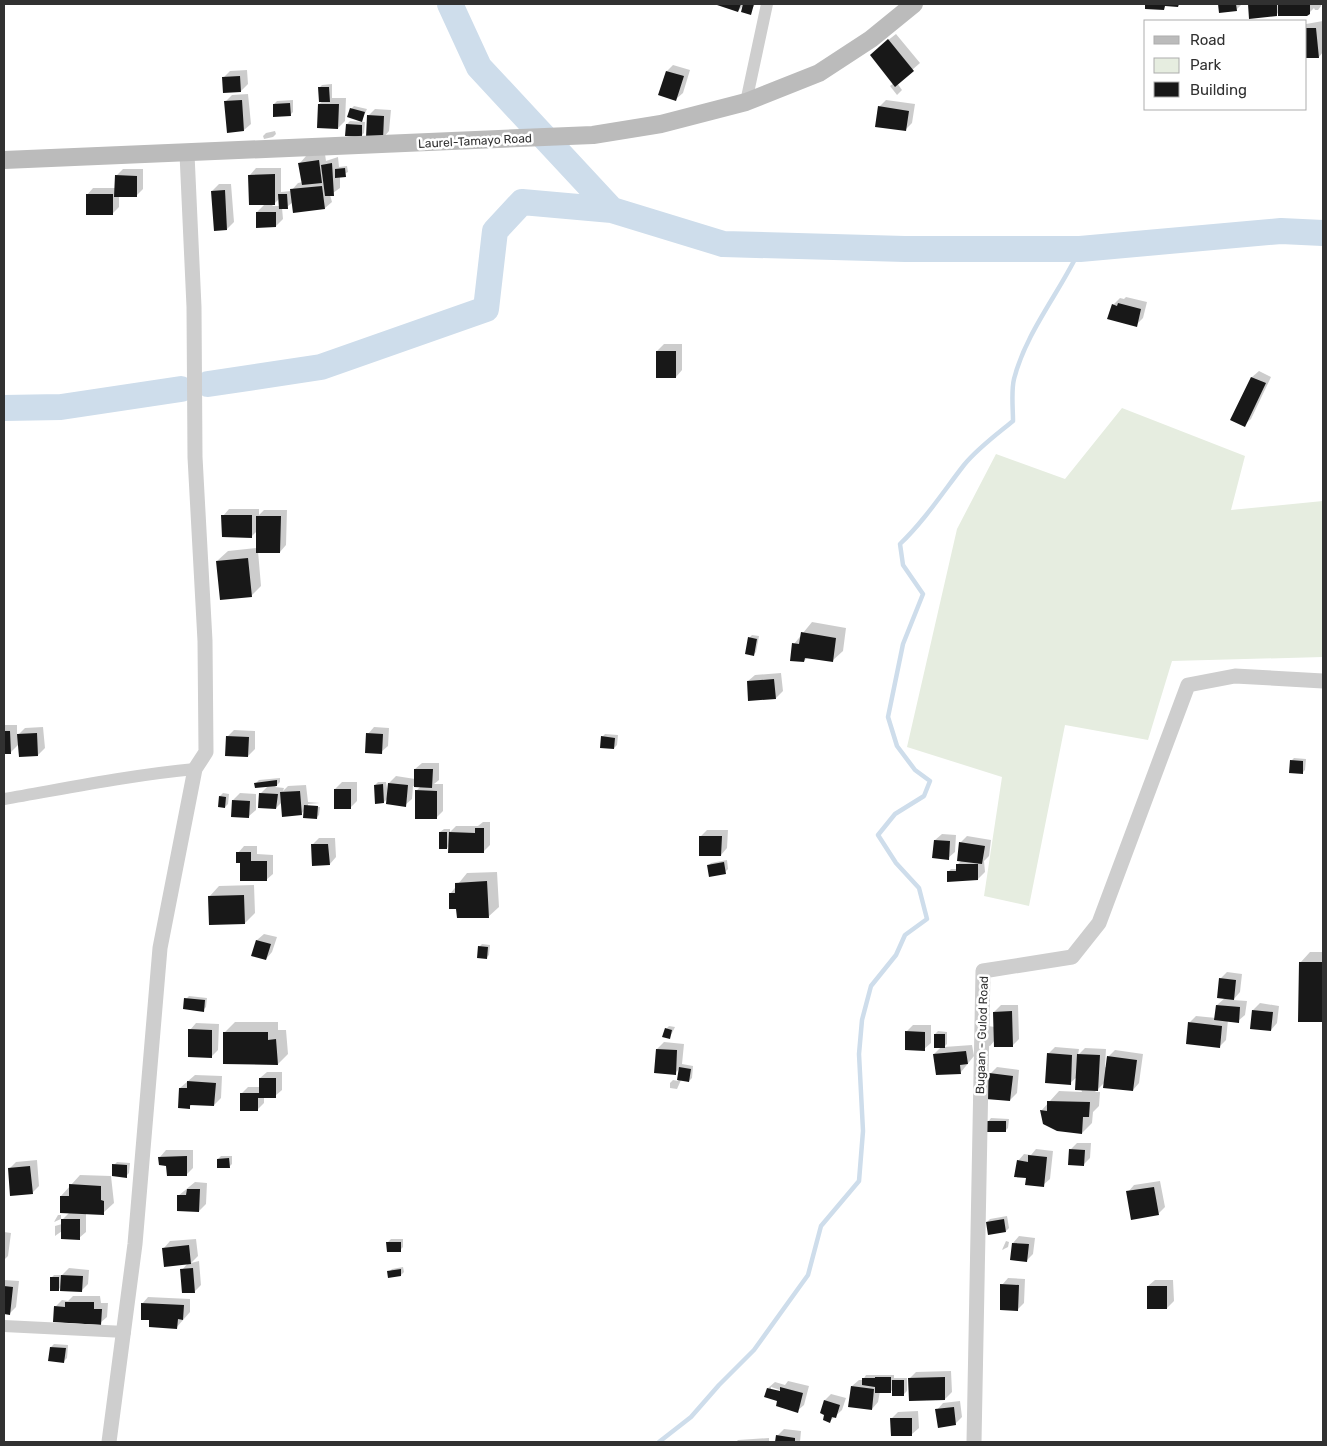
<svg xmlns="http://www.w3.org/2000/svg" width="1327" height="1446" font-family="Rubik,sans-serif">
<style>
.green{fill:#e6ede0}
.shadow{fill:#0003;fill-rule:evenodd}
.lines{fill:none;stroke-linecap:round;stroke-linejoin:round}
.stream{stroke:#ceddeb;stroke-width:4.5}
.river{stroke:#ceddeb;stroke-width:26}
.building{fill:#181818}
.minor{stroke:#cecece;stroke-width:12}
.tertiary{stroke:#cecece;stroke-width:15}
.secondary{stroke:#bbb;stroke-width:18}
.labels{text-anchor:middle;stroke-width:5;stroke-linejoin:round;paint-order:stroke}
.street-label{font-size:12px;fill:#313131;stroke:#fff}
</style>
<rect width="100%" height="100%" fill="#fff"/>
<!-- green -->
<path class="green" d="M1122,408L1245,456L1231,510L1323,501V657L1172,661L1148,740L1065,725L1029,906L984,896L1002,777L907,747L957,529L996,454L1065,479Z"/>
<!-- shadow -->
<path class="shadow" d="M716,4H755L750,13L744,5L738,11Z
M1220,4H1242L1236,10L1220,11Z
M1249,4H1321V6L1318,10H1315L1314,8L1309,13L1280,11L1276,15L1250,18Z
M1323,21V52L1319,57H1306V24Z
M896,34L920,63L897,83L902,90L897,95L890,86L894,83L878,48Z
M673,65L690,70L683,93L676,99L667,71Z
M247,70L248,84L241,91L224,92L223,78L230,71Z
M332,84V98H346L345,121L338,128L319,104L323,101L319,88L322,85Z
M248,94L251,124L244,130L225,102L232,95Z
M293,100V112L290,115L274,104L277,101Z
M886,100L915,104L912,123L905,130L879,107Z
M354,106L367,109L362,120L351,109Z
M375,109L391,110L389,131L383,138L369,115Z
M350,121L365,122L364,133L361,136L347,124Z
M275,131L276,134L273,137L264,139L263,136L266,133Z
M325,154L326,161L338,157L339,167L347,166L348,172L340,176V188L330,195L332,202L325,208L293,202L287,207L282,208L283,219L276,226L257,212L266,203L250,175L256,168H281V192L291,191L298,183L303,182L300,163L306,156ZM280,198V206H272Z
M123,169H143V189L136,196L119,195V207L112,214L87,195L93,188H116V176Z
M219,184H231L234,222L227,229L212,191Z
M1126,297L1147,302L1143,318L1136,325L1113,305L1120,298L1124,299Z
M664,344H682V370L676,377L657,351Z
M1259,371L1271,377L1251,419L1244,425L1232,419L1252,377Z
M229,509H259V515L264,510H287L286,545L280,552L258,551L261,586L251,596L217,561L228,551L257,548V531L252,536L223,516Z
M812,622L846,628L843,651L832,661L808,657L804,661L794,644Z
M752,635L759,636L756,652L753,655L749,638Z
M781,673L783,691L776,698L748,681L755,675Z
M4,725H17V736L25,728L43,727L45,748L38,755L19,744L11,752L4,753Z
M374,727L389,728L388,746L381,752L368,734Z
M234,730L255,731V749L248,756L227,737Z
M605,734L618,735L617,745L614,748L602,737Z
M1294,758L1306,759L1305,770L1302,773L1291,761Z
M422,763H439V780L434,784H443V811L436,818L416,791L421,786H413L412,799L405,805L388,798L384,802L375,785L378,782H386L388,794L389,783L396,776L415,779V769Z
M280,778V782L275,787L284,788L283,791L288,786L306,785L308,802L320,803L308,804V806L320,807L319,815L316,818L305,810L301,814L282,802L276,808L261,793L268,786L256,783L259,780Z
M342,782H357V801L350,808L335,789Z
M223,793L229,794L228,804L225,807L220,796Z
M240,793L256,794V810L249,816L233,800Z
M483,822H490V845L483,852L450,845L447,848L440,832L444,829H450V832L456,826H478Z
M707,830H728L727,848L721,855L701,836Z
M942,834L956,835L955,852L948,858L935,840Z
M967,836L991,840L989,856L984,861L985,872L978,879L948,872L951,869H957V865L962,860L960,843Z
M319,838H335L336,857L330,864L312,845Z
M244,846H257V854L273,855V874L266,880L242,862L238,853Z
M727,860L728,869L725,872L708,866L711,863Z
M497,872L499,907L488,917L457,907L450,894L467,873Z
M254,885L255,913L245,923L209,897L219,886Z
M264,934L277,937L272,952L266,959L257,940Z
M482,944L490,945L489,955L486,958L479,947Z
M1310,952H1323V1020H1300V963Z
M1227,972L1242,974L1240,992L1233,1000L1247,1001L1245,1015L1238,1021L1228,1020L1226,1040L1220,1046L1190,1022L1196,1016L1216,1018L1217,1005L1225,998L1220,979Z
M189,996L207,998L206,1007L203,1010L186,999Z
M1260,1003L1279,1006L1277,1023L1271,1030L1253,1010Z
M1001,1005H1018L1019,1039L1012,1046L995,1040L990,1046L985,1045L988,1026L995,1027L994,1012Z
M235,1022H278V1030H286L288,1054L278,1064L224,1033Z
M196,1023L219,1024L218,1050L211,1057L190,1030Z
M913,1025H931V1043L924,1049L906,1032Z
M669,1026L675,1027L670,1037L666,1029Z
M938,1031L947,1032V1044L944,1047L972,1045L974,1056L961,1072L934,1054L941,1047L935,1034Z
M664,1042L684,1044L682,1064L693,1066L692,1078L689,1081L681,1080L677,1089L670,1088V1083L673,1080L678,1081L680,1068L675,1073L657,1049Z
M1055,1047L1079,1049L1078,1055L1085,1048L1106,1049L1105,1067L1107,1068L1108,1057L1115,1050L1143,1054L1139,1083L1133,1090L1105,1082L1095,1092H1100L1099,1106L1093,1112L1092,1123L1082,1133L1041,1111L1059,1091L1082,1092L1077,1077L1070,1083L1048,1054Z
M997,1067L1019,1070L1017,1093L1010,1100L990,1074Z
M267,1072H282V1090L275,1096L264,1097V1103L257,1110L241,1094L248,1087H260V1078Z
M195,1075L222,1076L221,1098L214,1105L193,1104L189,1107L180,1088Z
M991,1118L1009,1119L1008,1128L1005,1131L988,1122Z
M1077,1143H1091L1090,1158L1083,1165L1071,1149Z
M1036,1149L1053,1151L1050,1179L1043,1185L1027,1177L1018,1161L1024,1154L1031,1155Z
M166,1150H193V1168L187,1174L167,1164L160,1157Z
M221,1156H232V1164L229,1167L218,1159Z
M37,1160L39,1186L32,1193L9,1169L16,1162Z
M117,1162L130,1163L129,1173L126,1176L114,1165Z
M80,1175L111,1176L114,1203L103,1213H86V1232L79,1238L62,1231L55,1236V1226L62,1224V1220L70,1212L61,1196Z
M1160,1181L1165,1207L1158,1214L1128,1192L1134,1185Z
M195,1182L207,1183L206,1204L199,1211L178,1196Z
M58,1215H61V1219L54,1222Z
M1007,1216L1009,1228L1006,1231L987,1222L990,1219Z
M4,1232L11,1233L8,1256L4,1260Z
M1019,1236L1035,1238L1033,1254L1026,1261L1013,1243Z
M196,1239L198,1256L191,1263L199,1261L201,1285L194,1292L182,1270L188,1263L164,1248L170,1241Z
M391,1239H403V1247L400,1250L388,1242Z
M1006,1241L1009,1242L1008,1247L1002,1250Z
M403,1267L404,1272L401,1275L389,1272L392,1269Z
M69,1268L89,1270L88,1284L81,1291L61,1287L59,1289L51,1278L54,1275H62Z
M1008,1278L1025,1279L1024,1303L1018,1309L1002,1285Z
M4,1280L19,1281L16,1307L9,1314L4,1313Z
M1155,1280H1173L1174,1301L1167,1308L1148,1286Z
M73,1296H100L101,1303H108L107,1317L100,1323L55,1307L62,1300L68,1301Z
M148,1297L190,1299V1312L176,1328L150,1319L142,1304Z
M54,1344L68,1345L67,1358L64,1361L51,1347Z
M951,1371L952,1392L945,1399L910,1378L916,1372Z
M866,1375H894V1378H907V1391L904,1394L893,1389L891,1391H880L878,1402L872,1409L852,1386L859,1380H863Z
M788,1381L809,1386L804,1405L797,1411L779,1400L768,1388L775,1382L785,1385ZM771,1387L786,1392L771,1390Z
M831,1394L846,1398L842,1410L830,1421L825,1400Z
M960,1401L962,1417L955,1424L937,1410L943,1403Z
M918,1411L919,1428L912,1434L891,1419L898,1412Z
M784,1429L801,1431L800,1442H777V1436Z
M769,1438V1442H736L738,1440Z"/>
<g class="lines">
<!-- stream -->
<path class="stream" d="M659,1442L691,1417L719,1385L754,1350L808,1275L821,1226L859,1181L863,1131L859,1054L862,1020L871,986L896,955L905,935L927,919L919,888L896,863L878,835L895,814L924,796L930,781L915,770L897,746L888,717L903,644L923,594L903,565L900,544C925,520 943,492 964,465C978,448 996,435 1013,421C1013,408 1011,391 1014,379C1026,332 1060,292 1080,249"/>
<!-- river -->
<path class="river" d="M450,4L479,67L612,210L723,244L905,249H1080L1281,231L1323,233
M208,384L321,367L486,309L495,231L522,202L612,210
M4,408L61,407L181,389"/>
</g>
<!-- building -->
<path class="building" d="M714,4H741L738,12Z
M743,4H754L751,15L741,12Z
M1145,4H1179L1178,7L1165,6L1164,10L1145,9Z
M1218,4H1236L1237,11L1219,13Z
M1248,4H1277V16L1249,19Z
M1278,4H1310V14L1307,16H1278Z
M1306,28H1316L1319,58H1306Z
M888,39L914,71L895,87L870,55Z
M666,71L684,76L676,101L658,95Z
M240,76L241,92L223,93L222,77Z
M318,87H329L330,102H319Z
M242,100L244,131L227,133L224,101Z
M290,103L291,116L273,117V104Z
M318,104H339L338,129L317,128Z
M878,106L909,111L906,131L875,127Z
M350,108L365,112L362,122L347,117Z
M367,115L384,116L383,139L366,138Z
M346,124L362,125V137L345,136Z
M319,160L322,183L302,185L298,163Z
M332,163L334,196H325L321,165Z
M345,168L346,177L335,178V169Z
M275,174V205H249L248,175Z
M115,175L137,176V197H114Z
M322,186L325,209L293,213L290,189Z
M225,190L227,230L214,231L211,191Z
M86,194H113V215H86Z
M278,194H287L288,209H279Z
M256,212H276V227L256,228Z
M1118,303L1141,309L1137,327L1107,319L1112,304L1117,306Z
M656,351H676V378H656Z
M1251,377L1266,383L1245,427L1230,420Z
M221,515H252V538L222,537Z
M256,516H281L280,553H256Z
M248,558L252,597L220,600L216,561Z
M801,632L836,638L833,662L805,658L804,662L790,661L792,643L799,644Z
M748,637L757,639L754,656L745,654Z
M774,679L776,699L748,701L747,681Z
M4,731H10L11,754H4Z
M37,733L38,756L19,757L17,734Z
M366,733L383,734L382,754L365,753Z
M226,736L249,737L248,757L225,756Z
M601,736L615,738L614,749L600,748Z
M1290,760L1303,761V774L1289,773Z
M414,769H433L432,788L414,787Z
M277,780V786L255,788L254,783Z
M388,783L408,785L406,807L386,804Z
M383,784L384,803L375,804L374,785Z
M334,789H351V809H334Z
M415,790L437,791V819H415Z
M300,791L302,815L282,817L280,792Z
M259,793L278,794L276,809L258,808Z
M219,796L226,797L225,808L218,807Z
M232,800L250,801L249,818L231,817Z
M304,805L318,806L317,819L303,818Z
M475,828H484V853H448L449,832L475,833Z
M439,832H447V849H439Z
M699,836H722L721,856H699Z
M934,840L950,841L949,860L932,858Z
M959,842L985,846L982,864L957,861Z
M311,844H328L330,865L312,866Z
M236,852H251V861H267V881H240V863H236Z
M724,862L726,874L709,877L707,865Z
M956,864H978V880L947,882V871H956Z
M487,881L489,918H457L456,909H449V893H455V883Z
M244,895L245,924L209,925L208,896Z
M256,940L271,944L266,960L251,956Z
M478,946L488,947L487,959L477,958Z
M1299,962H1323V1022H1298Z
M1219,978L1236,980L1234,1000L1217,998Z
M184,998L205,1000L204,1012L183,1009Z
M1216,1005L1240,1007L1239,1023L1214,1020Z
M1252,1010L1273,1012L1271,1031L1250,1029Z
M1012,1011L1013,1047H994L993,1012Z
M1188,1022L1222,1026L1220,1048L1186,1044Z
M665,1028L672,1030L670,1039L662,1037Z
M188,1029L212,1030V1058L188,1057Z
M905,1031L925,1032V1051L905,1050Z
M223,1032H268V1040L276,1039L278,1065L223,1064Z
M934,1034H945V1048H934Z
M656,1049L677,1050L676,1075L654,1073Z
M966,1051L968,1064L960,1065L961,1074L936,1075L933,1054Z
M1047,1053L1072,1055L1071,1085L1045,1083Z
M1077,1054L1100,1055L1098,1091L1075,1090Z
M1107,1056L1137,1060L1133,1091L1103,1088Z
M679,1067L691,1069L689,1082L677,1080Z
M989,1073L1013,1076L1010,1101L986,1099Z
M259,1078H276V1098H258V1111H240V1093H259Z
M187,1081L216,1083L214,1106L190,1105V1109L178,1108L179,1088H187Z
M1047,1101L1090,1102L1089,1117H1083L1082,1134L1057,1131L1043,1124L1040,1110L1047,1111Z
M987,1121H1006V1132H986Z
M1069,1149L1085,1150L1084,1166L1068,1165Z
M1028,1155L1047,1157L1044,1187L1025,1185L1026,1178L1014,1177L1017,1160L1028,1162Z
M187,1156V1176H167L166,1166L159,1165L158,1157Z
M229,1158L230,1168H217V1159Z
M112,1164L127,1165V1178L112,1176Z
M30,1166L33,1194L10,1196L8,1168Z
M69,1184L101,1186V1200L104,1201V1215L60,1213V1196H69Z
M1154,1187L1159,1215L1131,1220L1126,1191Z
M187,1189H200L199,1212L177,1211V1195H186Z
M61,1219H80V1240L61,1239Z
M1004,1219L1006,1232L988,1235L986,1222Z
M386,1242H401V1252H387Z
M1012,1243L1029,1244L1027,1262L1010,1260Z
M189,1245L191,1264L164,1267L162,1248Z
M193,1268L195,1293H182L180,1269Z
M401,1269V1276L388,1278L387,1271Z
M61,1275L83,1276L82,1292L60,1291Z
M50,1277H59V1291H50Z
M1000,1284L1019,1285L1018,1311L1000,1310Z
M4,1286L13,1287L10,1315L4,1314Z
M1147,1286H1167V1309H1147Z
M65,1302H94V1309H102L101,1325L53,1322L54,1306L65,1307Z
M141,1303L184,1305L183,1320L178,1319L177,1329L149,1327V1320H141Z
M50,1347L66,1348L64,1363L48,1361Z
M875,1377H891V1393H875Z
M945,1377V1400L909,1401L908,1378Z
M862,1378H875V1387L862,1385Z
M892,1380H904V1396H892Z
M851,1386L874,1389L872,1410L848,1407Z
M780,1387L803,1393L798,1413L776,1406L777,1401L764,1397L767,1388L780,1391Z
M824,1400L840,1405L836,1418L832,1417L830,1423L823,1420L824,1415L820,1413Z
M954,1407L956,1425L938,1428L935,1409Z
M890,1418H912V1436H891Z
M776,1435L795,1438V1442H775Z"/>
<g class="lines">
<!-- minor -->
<path class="minor" d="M746,102L767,4
M4,799C68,788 131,775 195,769
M4,1326L125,1332"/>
<!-- tertiary -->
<path class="tertiary" d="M109,1442L135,1244L160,948L195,769L206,752L205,641L195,457L194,307L187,154
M974,1442L983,971L1072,957L1099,923L1188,685L1235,676L1323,681"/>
<!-- secondary -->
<path class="secondary" d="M4,160L593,135L661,124L746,102L819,73L871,39L914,4"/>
</g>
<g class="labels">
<!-- street labels -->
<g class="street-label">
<text transform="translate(475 141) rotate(-3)" y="4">Laurel-Tamayo Road</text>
<text transform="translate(982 1035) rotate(-88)" y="4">Bugaan - Gulod Road</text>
</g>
</g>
<!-- border -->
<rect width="1327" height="1446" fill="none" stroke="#313131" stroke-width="10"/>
<!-- legend -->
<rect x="1144" y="20" width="162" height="90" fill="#ffffff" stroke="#adadad"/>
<rect x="1154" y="36" width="25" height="8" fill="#bbbbbb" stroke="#adadad"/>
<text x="1190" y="45" font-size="15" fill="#313131">Road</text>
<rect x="1154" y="58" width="25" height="15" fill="#e6ede0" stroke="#adadad"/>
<text x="1190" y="70" font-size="15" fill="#313131">Park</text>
<rect x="1154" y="82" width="25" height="15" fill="#181818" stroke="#adadad"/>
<text x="1190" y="95" font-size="15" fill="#313131">Building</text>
</svg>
